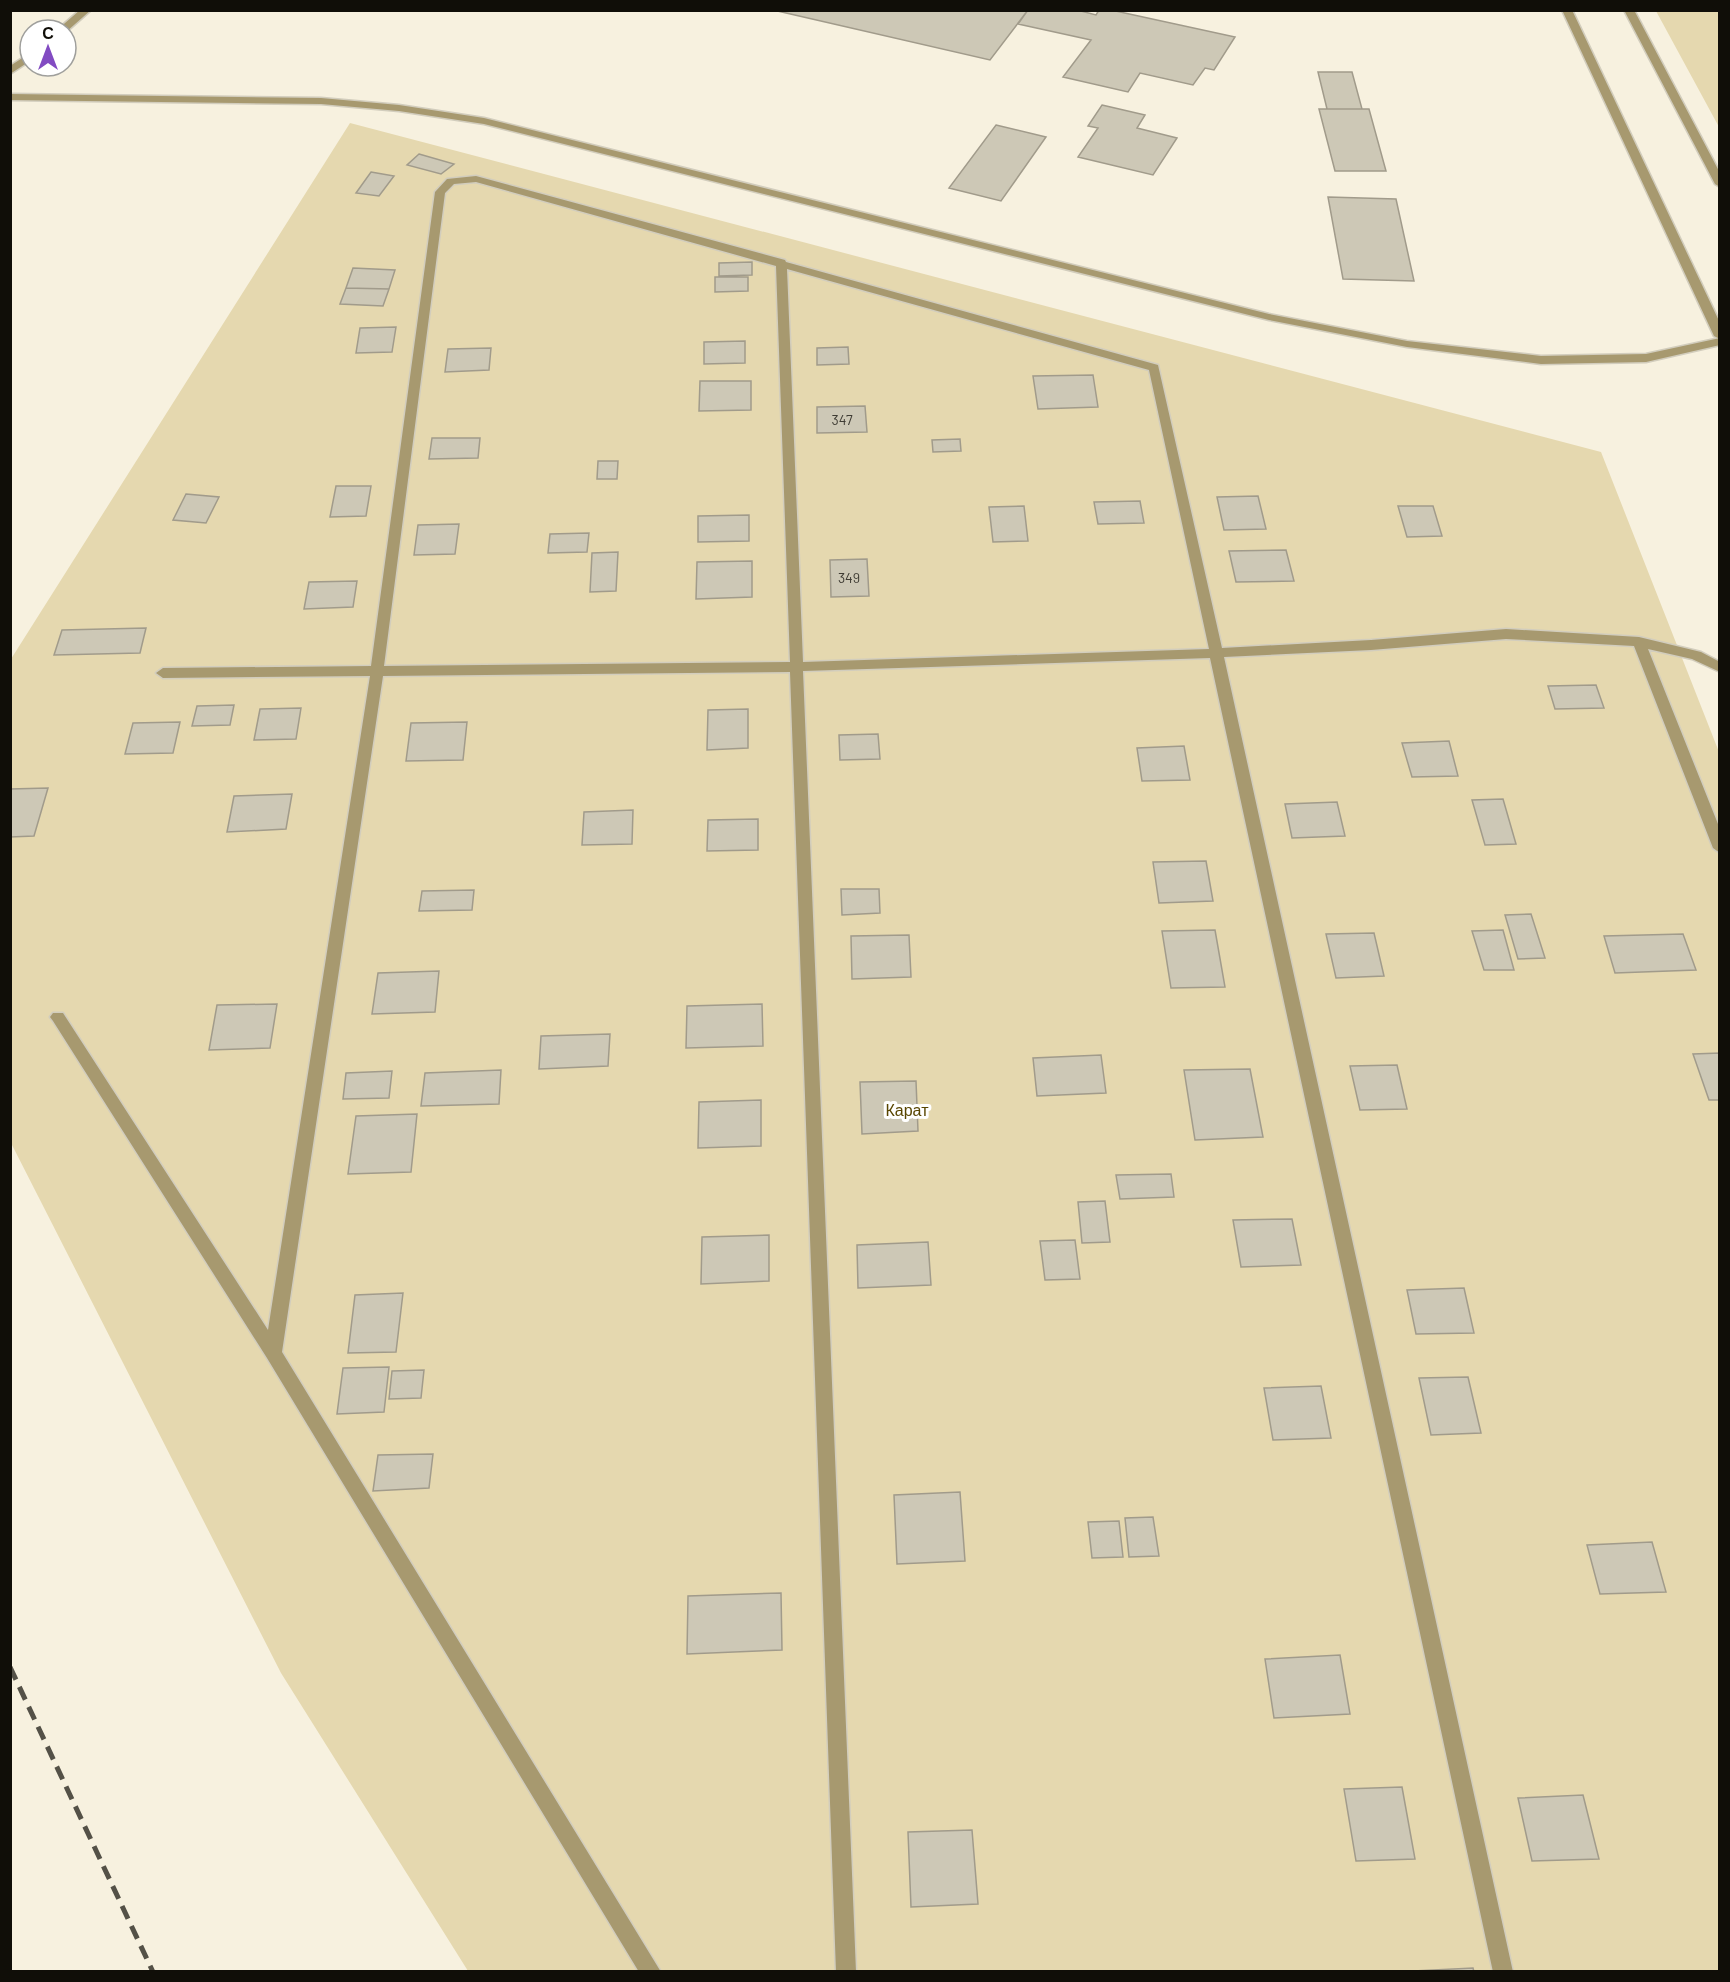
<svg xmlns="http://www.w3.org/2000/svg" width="1730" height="1982" font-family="Barlow,sans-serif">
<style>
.green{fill:#e5d8af}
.building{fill:#cdc8b6;stroke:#a19b8b;stroke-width:1.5}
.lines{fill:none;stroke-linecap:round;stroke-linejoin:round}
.service-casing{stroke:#d2cdbd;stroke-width:3}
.minor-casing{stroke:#d2cdbd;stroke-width:3}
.service{fill:#a7996f;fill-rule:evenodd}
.minor{fill:#a7996f;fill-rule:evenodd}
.rail{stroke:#545147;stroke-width:5;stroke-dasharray:14 8;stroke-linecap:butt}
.labels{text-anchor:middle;stroke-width:6;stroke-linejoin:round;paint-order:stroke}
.number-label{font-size:14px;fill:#3f3c34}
.park-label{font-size:16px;fill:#584500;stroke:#fff}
</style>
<rect width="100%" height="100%" fill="#f7f1df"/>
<!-- green -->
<path class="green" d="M1656,11H1719V127Z
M350,123L1601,452L1719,752V1971H468L281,1673L11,1143V659Z"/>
<!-- building -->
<path class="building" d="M773,10H1028L990,60Z
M1028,10H1077L1096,15L1099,10H1111L1235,37L1214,70L1205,68L1193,85L1140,73L1128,92L1063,77L1091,40L1018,24Z
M1318,72H1352L1362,109H1327Z
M1102,105L1145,115L1137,128L1177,138L1153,175L1078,157L1098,128L1088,126Z
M1319,109H1369L1386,171H1335Z
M996,125L1046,137L1001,201L949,188Z
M419,154L454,164L441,174L407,165Z
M371,172L394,176L379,196L356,193Z
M1328,197L1396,199L1414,281L1343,279Z
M752,262V275L719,276V263Z
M353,268L395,270L389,289L346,288Z
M715,277H748V291L715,292Z
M346,288L389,289L383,306L340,304Z
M396,327L392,352L356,353L360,328Z
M745,341V363L704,364V342Z
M848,347L849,364L817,365V348Z
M491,348L489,370L445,372L448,349Z
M1093,375L1098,407L1038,409L1033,376Z
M700,381H751V410L699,411Z
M865,406L867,432L817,433V407Z
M432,438H480L478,458L429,459Z
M960,439L961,451L933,452L932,440Z
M598,461H618L617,479H597Z
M336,486H371L366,516L330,517Z
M186,494L219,497L206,523L173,520Z
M1258,496L1266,529L1224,530L1217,497Z
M1140,501L1144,523L1098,524L1094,502Z
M1024,506L1028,541L993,542L989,507Z
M1398,506H1433L1442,536L1407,537Z
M749,515V541L698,542V516Z
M459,524L455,554L414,555L418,525Z
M589,533L587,552L548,553L550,534Z
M1286,550L1294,581L1236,582L1229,551Z
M618,552L616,591L590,592L592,553Z
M867,559L869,596L831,597L830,560Z
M752,561V597L696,599L697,562Z
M357,581L353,607L304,609L309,582Z
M146,628L140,653L54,655L62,630Z
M1596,685L1604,708L1555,709L1548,686Z
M234,705L230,725L192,726L197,706Z
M301,708L296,739L254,740L260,709Z
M748,709V748L707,750L708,710Z
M180,722L173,753L125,754L133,723Z
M467,722L463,760L406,761L411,723Z
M878,734L880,759L840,760L839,735Z
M1449,741L1458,776L1412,777L1402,743Z
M1184,746L1190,780L1142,781L1137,748Z
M48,788L34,836L10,837V789Z
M292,794L286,829L227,832L234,796Z
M1503,799L1516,844L1485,845L1472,800Z
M1337,802L1345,836L1292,838L1285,804Z
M633,810L632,844L582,845L584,812Z
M758,819V850L707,851L708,820Z
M1206,861L1213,901L1159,903L1153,862Z
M841,889H879L880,913L842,915Z
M474,890L472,910L419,911L422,891Z
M1531,914L1545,958L1518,959L1505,915Z
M1215,930L1225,987L1171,988L1162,931Z
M1503,930L1514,970H1484L1472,931Z
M1374,933L1384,976L1336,978L1326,934Z
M1683,934L1696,970L1615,973L1604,936Z
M909,935L911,977L852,979L851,936Z
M439,971L435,1012L372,1014L378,973Z
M277,1004L270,1048L209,1050L217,1005Z
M762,1004L763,1046L686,1048L687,1006Z
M610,1034L608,1066L539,1069L541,1036Z
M1720,1053V1100H1709L1693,1054Z
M1101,1055L1106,1093L1037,1096L1033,1058Z
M1397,1065L1407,1109L1360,1110L1350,1066Z
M1250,1069L1263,1137L1195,1140L1184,1070Z
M501,1070L499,1104L421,1106L425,1073Z
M392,1071L389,1098L343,1099L346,1073Z
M916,1081L918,1131L862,1134L860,1082Z
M761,1100V1146L698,1148L699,1102Z
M417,1114L411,1172L348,1174L356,1116Z
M1171,1174L1174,1197L1120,1199L1116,1175Z
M1105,1201L1110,1242L1082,1243L1078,1202Z
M1292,1219L1301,1265L1241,1267L1233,1220Z
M769,1235V1281L701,1284L702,1237Z
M1075,1240L1080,1279L1045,1280L1040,1241Z
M928,1242L931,1285L858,1288L857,1245Z
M1464,1288L1474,1333L1416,1334L1407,1290Z
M403,1293L396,1352L348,1353L355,1295Z
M389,1367L384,1412L337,1414L343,1368Z
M424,1370L421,1398L389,1399L392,1371Z
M1468,1377L1481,1433L1431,1435L1419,1378Z
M1321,1386L1331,1438L1273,1440L1264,1388Z
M433,1454L429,1488L373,1491L378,1455Z
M960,1492L965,1561L897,1564L894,1495Z
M1153,1517L1159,1556L1129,1557L1125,1518Z
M1119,1521L1123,1557L1092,1558L1088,1522Z
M1652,1542L1666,1592L1600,1594L1587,1545Z
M781,1593L782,1650L687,1654L688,1596Z
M1340,1655L1350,1714L1274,1718L1265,1659Z
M1402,1787L1415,1859L1356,1861L1344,1789Z
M1583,1795L1599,1859L1532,1861L1518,1798Z
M972,1830L978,1904L911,1907L908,1832Z
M1473,1968L1474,1972L1413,1971Z"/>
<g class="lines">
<!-- service casing -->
<g class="service-casing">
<path id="service" d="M80,10H91L66,32L57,30Z
M30,53V61L10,74V66Z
M10,94L321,98L399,105L484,118L1269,314L1407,341L1541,356L1646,354L1720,338V345L1646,362L1541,364L1407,347L1269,320L484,124L399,111L321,104L10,100Z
M476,176L785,260L786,262L1158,365L1222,648L1371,640L1506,629L1639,637L1701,652L1720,662V672L1692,659L1648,649L1720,829V853L1713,848L1634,646L1506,639L1371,650L1224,657L1513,1972H1493L1210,658L803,671L856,1972H836L790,672L383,676L282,1352L661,1972H639L267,1358L53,1021L50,1017L53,1013H63L268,1330L370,676L163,678L156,673L163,668L371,666L435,192L447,179ZM476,182L776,266L790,662L384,666L445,193L454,184ZM787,269L1149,370L1209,649L803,662Z"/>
</g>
<!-- minor casing -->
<g class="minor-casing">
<path id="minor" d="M1562,10H1572L1720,323V339L1714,336Z
M1624,10H1634L1720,173V187L1715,184Z"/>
</g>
<!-- service -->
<use href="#service" class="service"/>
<!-- minor -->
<use href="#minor" class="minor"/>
<!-- rail -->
<path class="rail" d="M10,1667L153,1972"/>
</g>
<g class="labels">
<!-- number labels -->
<g class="number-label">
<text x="842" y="425">347</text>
<text x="849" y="583">349</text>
</g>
<!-- park labels -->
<g class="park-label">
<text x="907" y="1116">Карат</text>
</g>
</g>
<!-- border -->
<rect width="1730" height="1982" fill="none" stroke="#100e08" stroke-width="24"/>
<!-- north arrow -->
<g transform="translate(48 48)"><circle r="28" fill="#ffffff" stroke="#9f9f9c" stroke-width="1.5"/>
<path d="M0-4.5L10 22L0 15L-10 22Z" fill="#824bc2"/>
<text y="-9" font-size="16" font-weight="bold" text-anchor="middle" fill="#100e08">С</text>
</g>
</svg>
